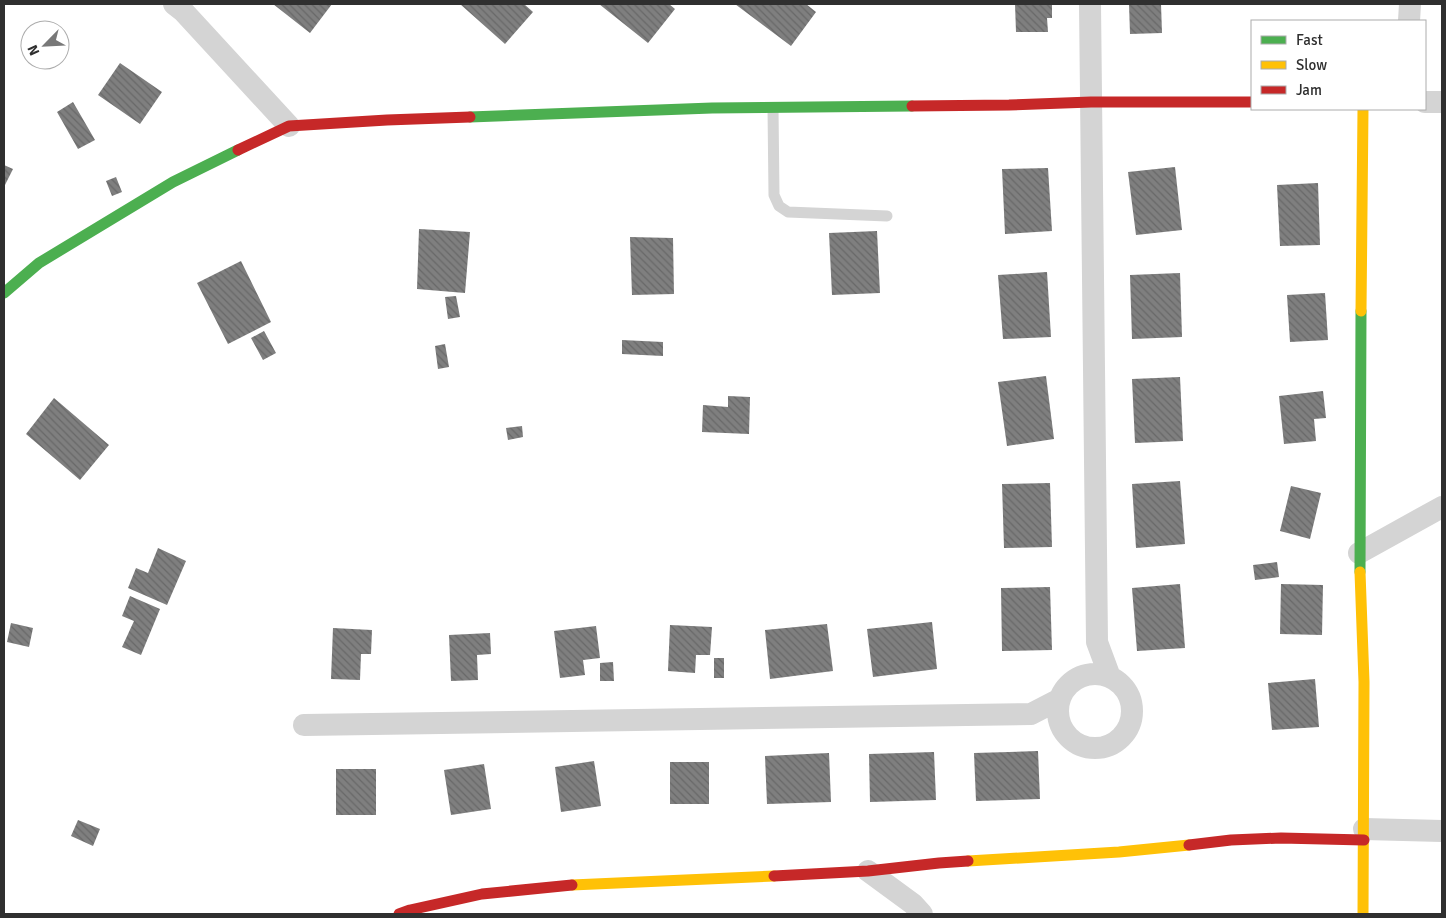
<svg xmlns="http://www.w3.org/2000/svg" width="1446" height="918" font-family="Signika,sans-serif">
<style>
.building{fill:url(#building-back-hatch)}
.lines{fill:none;stroke-linecap:round;stroke-linejoin:round}
.lane{stroke:#d4d4d4;stroke-width:11}
.street{stroke:#d4d4d4;stroke-width:22}
.fast{stroke:#4caf50;stroke-width:11}
.slow{stroke:#ffc107;stroke-width:11}
.jam{stroke:#c62828;stroke-width:11}
</style>
<defs>
<pattern id="building-back-hatch" width="6" height="6" patternUnits="userSpaceOnUse" patternTransform="scale(1.25)"><rect width="6" height="6" fill="#7f7f7f"/><path d="M-1 5l2 2M0 0l6 6M5-1l2 2" fill="none" stroke="#686868"/></pattern>
</defs>
<rect width="100%" height="100%" fill="#fff"/>
<!-- building -->
<path class="building" d="M273,4H332L310,33Z
M460,4H524L533,12L505,44Z
M599,4H669L675,9L648,43Z
M735,4H806L816,12L791,46Z
M1015,4H1052V18H1047L1048,32H1016Z
M1129,4H1161L1162,33L1130,34Z
M120,63L162,92L140,124L98,95Z
M73,102L95,140L78,149L57,112Z
M4,165L13,169L4,187Z
M1175,167L1182,230L1136,235L1128,172Z
M1048,168L1052,231L1005,234L1002,169Z
M116,177L122,192L112,196L106,181Z
M1318,183L1320,245L1280,246L1277,185Z
M419,229L470,232L465,293L417,289Z
M877,231L880,293L832,295L829,233Z
M630,237L673,238L674,294L632,295Z
M241,261L271,322L228,344L197,283Z
M1047,272L1051,337L1003,339L998,275Z
M1180,273L1182,337L1132,339L1130,275Z
M1325,293L1328,340L1290,342L1287,295Z
M456,296L460,317L448,319L445,297Z
M264,331L276,353L263,360L251,338Z
M622,340L663,342V356L622,354Z
M445,344L449,367L438,369L435,346Z
M1046,376L1054,439L1007,446L998,382Z
M1180,377L1183,441L1135,443L1132,379Z
M1323,391L1326,418L1314,419L1316,441L1284,444L1279,396Z
M728,396L750,397L749,434L702,432L703,405L728,407Z
M54,398L109,445L80,480L26,434Z
M522,426L523,437L508,440L506,428Z
M1180,481L1185,544L1136,548L1132,484Z
M1050,483L1052,547L1004,548L1002,484Z
M1291,486L1321,493L1310,539L1280,531Z
M158,548L186,561L167,605L128,588L136,568L148,573Z
M1277,562L1279,577L1255,580L1253,565Z
M1180,584L1185,648L1137,651L1132,588Z
M1281,584L1323,585L1322,635L1280,634Z
M1050,587L1052,650L1002,651L1001,588Z
M130,596L160,609L141,655L122,647L134,621L122,616Z
M932,622L937,669L873,677L867,629Z
M11,623L33,628L29,647L7,642Z
M827,624L833,671L770,679L765,630Z
M670,625L712,627L710,655H696L695,673L668,671Z
M596,626L600,658L583,660L585,675L560,678L554,631Z
M333,628L372,630L371,654H361L360,680L331,679Z
M490,633L491,654L477,655L478,680L451,681L449,635Z
M714,658H724V678H714Z
M613,662L614,681H600V663Z
M1315,679L1319,727L1272,730L1268,683Z
M1038,751L1040,799L976,801L974,753Z
M934,752L936,800L870,802L869,754Z
M829,753L831,802L767,804L765,756Z
M594,761L601,806L561,812L555,767Z
M670,762H709V804H670Z
M484,764L491,809L451,815L444,770Z
M336,769H376V815H336Z
M78,820L100,829L93,846L71,836Z"/>
<g class="lines">
<!-- lane -->
<path class="lane" d="M773,108L774,195L779,206L788,212L887,216"/>
<!-- street -->
<path class="street" d="M174,4L183,11L289,126
M1090,4L1097,642L1110,677
M1409,21L1410,4
M1425,102H1442
M1359,553L1442,507
M1058 711a37 37 0 1 1 74 0a37 37 0 1 1-74 0Z
M304,725L1031,714L1060,699
M1364,829L1442,831
M868,871L913,904L922,914"/>
<!-- fast -->
<path class="fast" d="M470,117L712,108L912,106
M4,293L39,263L173,182L238,150
M1360,572L1361,311"/>
<!-- slow -->
<path class="slow" d="M1361,311L1363,109
M1360,572L1364,682L1363,914
M968,861L1119,852L1189,845
M572,885L774,876"/>
<!-- jam -->
<path class="jam" d="M912,106L1009,105L1091,102H1252
M238,150L289,126L387,120L470,117
M1189,845L1231,840L1281,838L1364,840
M774,876L868,871L939,863L968,861
M399,914L410,910L482,894L572,885"/>
</g>
<!-- border -->
<rect width="1446" height="918" fill="none" stroke="#2f2f2f" stroke-width="10"/>
<!-- legend -->
<rect x="1251" y="20" width="175" height="90" fill="#ffffff" stroke="#acacac"/>
<rect x="1261" y="36" width="25" height="8" fill="#4caf50" stroke="#acacac"/>
<text x="1296" y="45" font-size="15" fill="#2f2f2f">Fast</text>
<rect x="1261" y="61" width="25" height="8" fill="#ffc107" stroke="#acacac"/>
<text x="1296" y="70" font-size="15" fill="#2f2f2f">Slow</text>
<rect x="1261" y="86" width="25" height="8" fill="#c62828" stroke="#acacac"/>
<text x="1296" y="95" font-size="15" fill="#2f2f2f">Jam</text>
<!-- north arrow -->
<g transform="translate(45 45) rotate(246)"><circle r="24" fill="#ffffff" stroke="#acacac"/>
<path d="M0-4L9 19L0 12L-9 19Z" fill="#787878"/>
<text y="-8" font-size="14" font-weight="bold" text-anchor="middle" fill="#2f2f2f">N</text>
</g>
</svg>
